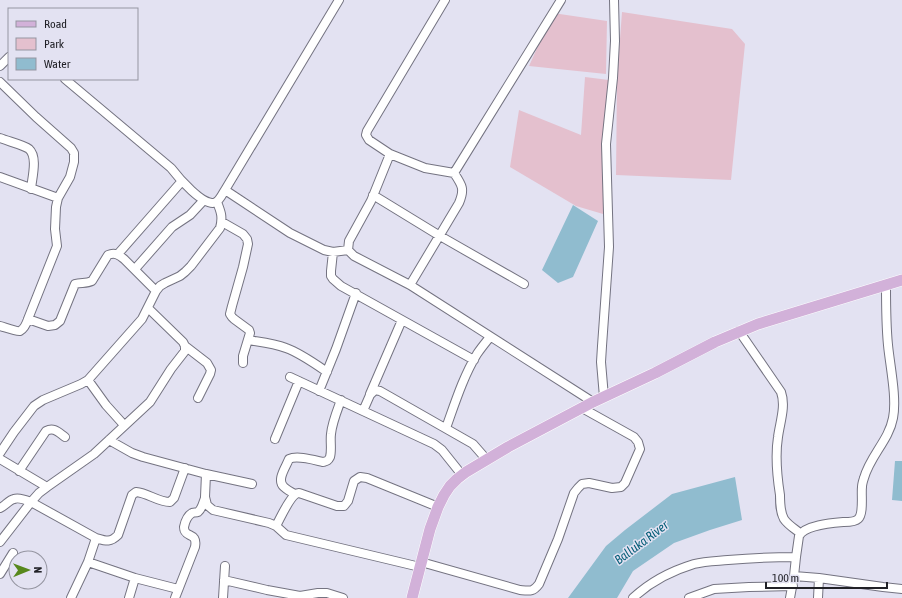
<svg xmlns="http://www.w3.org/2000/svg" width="902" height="598" font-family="'Asap Condensed',sans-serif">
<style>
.green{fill:#e4c0ce}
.water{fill:#90bccf}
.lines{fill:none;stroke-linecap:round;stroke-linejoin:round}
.minor-casing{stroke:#747381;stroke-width:10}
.major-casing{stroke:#fff;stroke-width:12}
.minor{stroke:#fff;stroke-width:8}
.major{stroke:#d2b1d9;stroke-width:11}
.labels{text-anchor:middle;stroke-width:3;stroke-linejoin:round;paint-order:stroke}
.water-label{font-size:13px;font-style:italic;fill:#065e78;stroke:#e3e2f2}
</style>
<rect width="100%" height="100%" fill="#e3e2f2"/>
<!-- green -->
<path class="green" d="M622,12L732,29L745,44L731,180L616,175L617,79Z
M553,13L607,21L606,74L529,66Z
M585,77L609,80L607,193L603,214L576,206L510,167L519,110L581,135Z"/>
<!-- water -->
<path class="water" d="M573,205L598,221L573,277L558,283L542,270Z
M895,461H902V501L892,500Z
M735,477L742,520L710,530L674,543L633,571L617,598H568L606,546L625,530L672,494Z"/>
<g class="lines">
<!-- minor casing -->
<g class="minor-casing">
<path id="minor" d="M445,0L367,131L366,135L369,140L390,154L425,168L454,173L561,0
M0,66L9,57
M65,79L171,168C177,176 205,209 216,202C220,200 223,193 225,190L339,0
M0,82L36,117L71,148L74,153V162L70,177L58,198L56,207L55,229L57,246L28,319C27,322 24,329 20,331C17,332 4,327 0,326
M0,138C7,141 24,145 29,149C38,157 32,178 31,189
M390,154L371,201L349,241L348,250L354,256L410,285L593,402
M0,177L58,198
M225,190L290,233L324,250L333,252L348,250
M373,195L440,236L524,284
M222,222L243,234L247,239L248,244L243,267L232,306L230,314L232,317L234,319L249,330L250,333L243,356V363
M333,252L331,271V276L333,279L341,286L474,360
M118,254L182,181
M135,269L172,227L190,215L203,201
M410,285L459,203C465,189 462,185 454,173
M28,319L48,326L55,325L60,321L75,284C81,282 86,284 92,281L108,255C115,252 119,255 124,259L156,291
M739,331L781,392C786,406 780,422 778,437C775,456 777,476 780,495C780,503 780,512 784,519C788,525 795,529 800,533
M248,340C260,342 273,343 286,348C300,353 314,363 327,372
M185,346L207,363L211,370L210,374L198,398
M290,377L434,444L442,450L462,475
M88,380L106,405L124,425
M319,391L336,349L356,293
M370,394L402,320
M604,397L601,362L602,346L609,247L606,144L613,78L615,41L614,0
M363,411L370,395L375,390L380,391L473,444L487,460
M446,428C455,403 463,377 477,354C481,348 486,342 490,337
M275,439L299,381
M109,440L132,453L143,457L206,474L252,484
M0,453L14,432L34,406L43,400L81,384L88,380L142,319L156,291L160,286L165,283L180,276L185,272L191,266L220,228C223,217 221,212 217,202
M0,459L47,487
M19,471L46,431C54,427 58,432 65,437
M206,474L205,497L207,505L213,510L269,523L276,526L286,535L420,567
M295,494C291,492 287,490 284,487C276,480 286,467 289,459C297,455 314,460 323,462C327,461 328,461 330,457C332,450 330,441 331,434C332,423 337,411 341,400
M0,508C5,506 9,500 14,499C19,497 26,500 31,502L96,538C106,541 110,543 118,535L132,495L136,492C148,493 158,502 170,502L174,498L185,468
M276,526C280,519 289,498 296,494C299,492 299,493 302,494L337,506H344L348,501L354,481L360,477L367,478L438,507
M0,542L31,502L39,493L47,487L94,454L150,402L171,369L185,351V346L183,342L148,308
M88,562L135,578L178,589
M421,562L520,590C530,591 533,592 539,584L558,539L574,493L578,488L582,484L589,483L612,488L621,487L625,483L640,449L638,442L634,437L582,408
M0,574L13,553
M794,576L819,578L883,587L902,589
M224,580L267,590L300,596L318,593H327L343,598
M71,598L88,562L96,538
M129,598L135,578
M175,598L195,547C198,531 184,539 184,527C185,522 187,516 192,513C193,512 196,513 198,512C202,509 203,503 205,498
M223,598L225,566
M633,598C650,582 671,571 694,564C705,561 717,561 728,560C751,558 773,557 796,557L799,536C805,525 832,523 844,522C848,522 855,522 858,519C864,514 861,494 862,487C862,484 863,481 864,478C870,456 889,440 893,418C897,398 890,366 888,345C886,325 886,305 886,285
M689,598L714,589L749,587L793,586
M790,598L794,576L796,557
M818,598L819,578"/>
</g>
<!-- major casing -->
<g class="major-casing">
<path id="major" d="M412,598L430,529L438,507L444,495L450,486L457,479L466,472L508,447L593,402L655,373L715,342L758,324L902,280"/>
</g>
<!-- minor -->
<use href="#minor" class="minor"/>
<!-- major -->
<use href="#major" class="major"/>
</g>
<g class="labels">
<!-- water labels -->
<g class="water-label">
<text transform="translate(641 542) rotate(-37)" y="5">Balluka River</text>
</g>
</g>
<!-- legend -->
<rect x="8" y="8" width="130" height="72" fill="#e3e2f2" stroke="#9595a1"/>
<rect x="16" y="21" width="20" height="6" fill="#d2b1d9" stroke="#9595a1"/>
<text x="44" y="28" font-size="12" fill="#212127">Road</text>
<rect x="16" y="38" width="20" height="12" fill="#e4c0ce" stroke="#9595a1"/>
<text x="44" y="48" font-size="12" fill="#212127">Park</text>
<rect x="16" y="58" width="20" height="12" fill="#90bccf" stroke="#9595a1"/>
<text x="44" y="68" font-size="12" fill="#212127">Water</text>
<!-- north arrow -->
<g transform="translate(28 570) rotate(89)"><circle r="19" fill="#e3e2f2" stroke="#9595a1"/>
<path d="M0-3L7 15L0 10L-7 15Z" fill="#57881c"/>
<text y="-6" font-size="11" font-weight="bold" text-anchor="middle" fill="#212127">N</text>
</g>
<!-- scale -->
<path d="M766 582v6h121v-6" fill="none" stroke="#212127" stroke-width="2"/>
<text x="772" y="582" font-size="12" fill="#212127" stroke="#e3e2f2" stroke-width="3" paint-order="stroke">100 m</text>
</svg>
